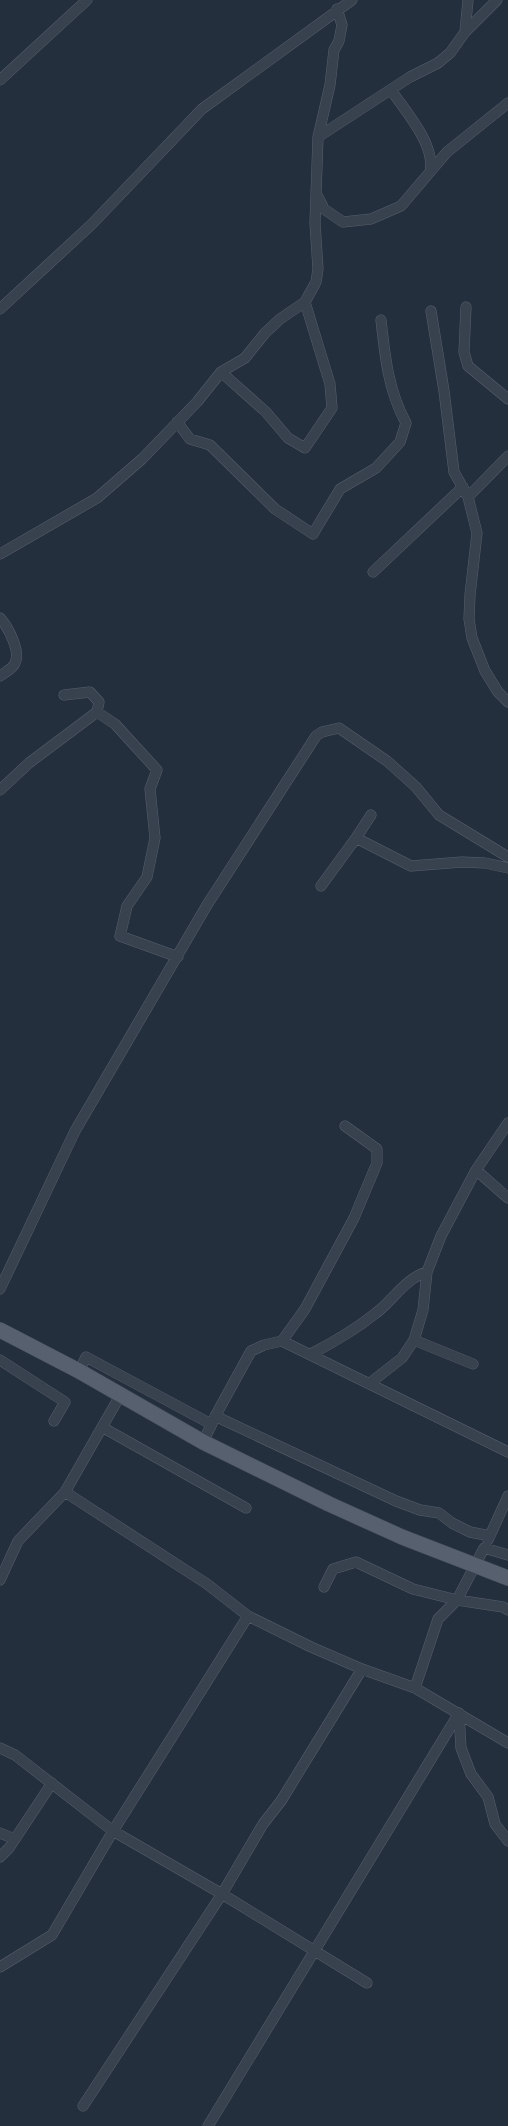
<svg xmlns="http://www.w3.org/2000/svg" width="508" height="2126" font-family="Lato,sans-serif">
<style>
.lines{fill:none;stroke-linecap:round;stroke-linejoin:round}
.minor-casing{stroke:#565f6c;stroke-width:11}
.primary-casing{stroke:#414a57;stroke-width:16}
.minor{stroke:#38414e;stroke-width:10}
.primary{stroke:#56606e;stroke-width:15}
</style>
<rect width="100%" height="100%" fill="#242f3e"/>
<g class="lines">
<!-- minor casing -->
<g class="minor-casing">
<path id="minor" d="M465,32L468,0
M0,80L87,0
M391,90C406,112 436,145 430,172
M318,137L410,77L438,63L450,53L465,32L497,0
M318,197L324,209L343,222L371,219L401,206L447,152L508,103
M466,307L464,352L468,366L508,399
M0,309L92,224L202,109L352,0
M431,311L444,391L454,472L468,497L477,533L470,595L469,619L472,638L485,671L498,692L508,702
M221,372L266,412L288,438L305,448L332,408L330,384L305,302
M177,422L190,439L210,445L275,509L313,534L340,489L376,468L400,442L406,423C388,390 385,356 381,320
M468,497L508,456
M0,554L97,498L142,459L197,402L221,372L245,358L265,333L280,319L305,302L316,282L318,269L315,223L318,137L330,85L334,50L339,41L342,25L337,9
M373,572L463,487
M0,618C8,627 21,651 15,663C13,669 5,672 0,676
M64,695L90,692L99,702L97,712L115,724L157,770L150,789L155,838L147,877L127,906L120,936L178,957
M0,790L29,763L97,712
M356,838L371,815
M321,886L356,838L411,866L462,862L485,863L508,868
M476,1170L508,1198
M0,1289L75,1131L207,905L316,736L322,732L339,728L387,761L416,787L439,815L508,857
M414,1340L473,1364
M282,1341L305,1309L354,1218L377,1163V1149L345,1126
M311,1354C334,1342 356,1329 376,1313C392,1301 407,1277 427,1272
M0,1360L65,1402L54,1421
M79,1371L86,1357L211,1424
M370,1383L402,1358L414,1340L423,1310L427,1272L441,1236L476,1170L508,1123
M121,1394L65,1492L207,1584L248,1616L311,1647L362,1669L415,1688L508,1743
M215,1416L396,1501L420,1510L439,1513L452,1523L470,1532L490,1536
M102,1427L246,1508
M203,1442L218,1411L251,1351L264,1345L282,1341L508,1452
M488,1540L508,1496
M0,1580L18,1541L65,1492
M324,1587L333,1569L356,1562L413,1589L457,1600L503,1607L508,1610
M415,1688L438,1619L457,1600L484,1548L508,1555
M459,1713L461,1748L471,1774L488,1797L495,1824L508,1841
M0,1748L15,1755L113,1831L222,1894L367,1983
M0,1833L15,1839
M0,1857L9,1848L52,1783
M0,1967L52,1935L113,1831L248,1616
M83,2106L222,1894L263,1824L281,1801L362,1669
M208,2126L459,1713"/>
</g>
<!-- primary casing -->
<g class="primary-casing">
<path id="primary" d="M0,1330L79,1371L203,1442L329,1504L402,1537L508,1578"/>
</g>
<!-- minor -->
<use href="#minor" class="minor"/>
<!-- primary -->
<use href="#primary" class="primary"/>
</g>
</svg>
